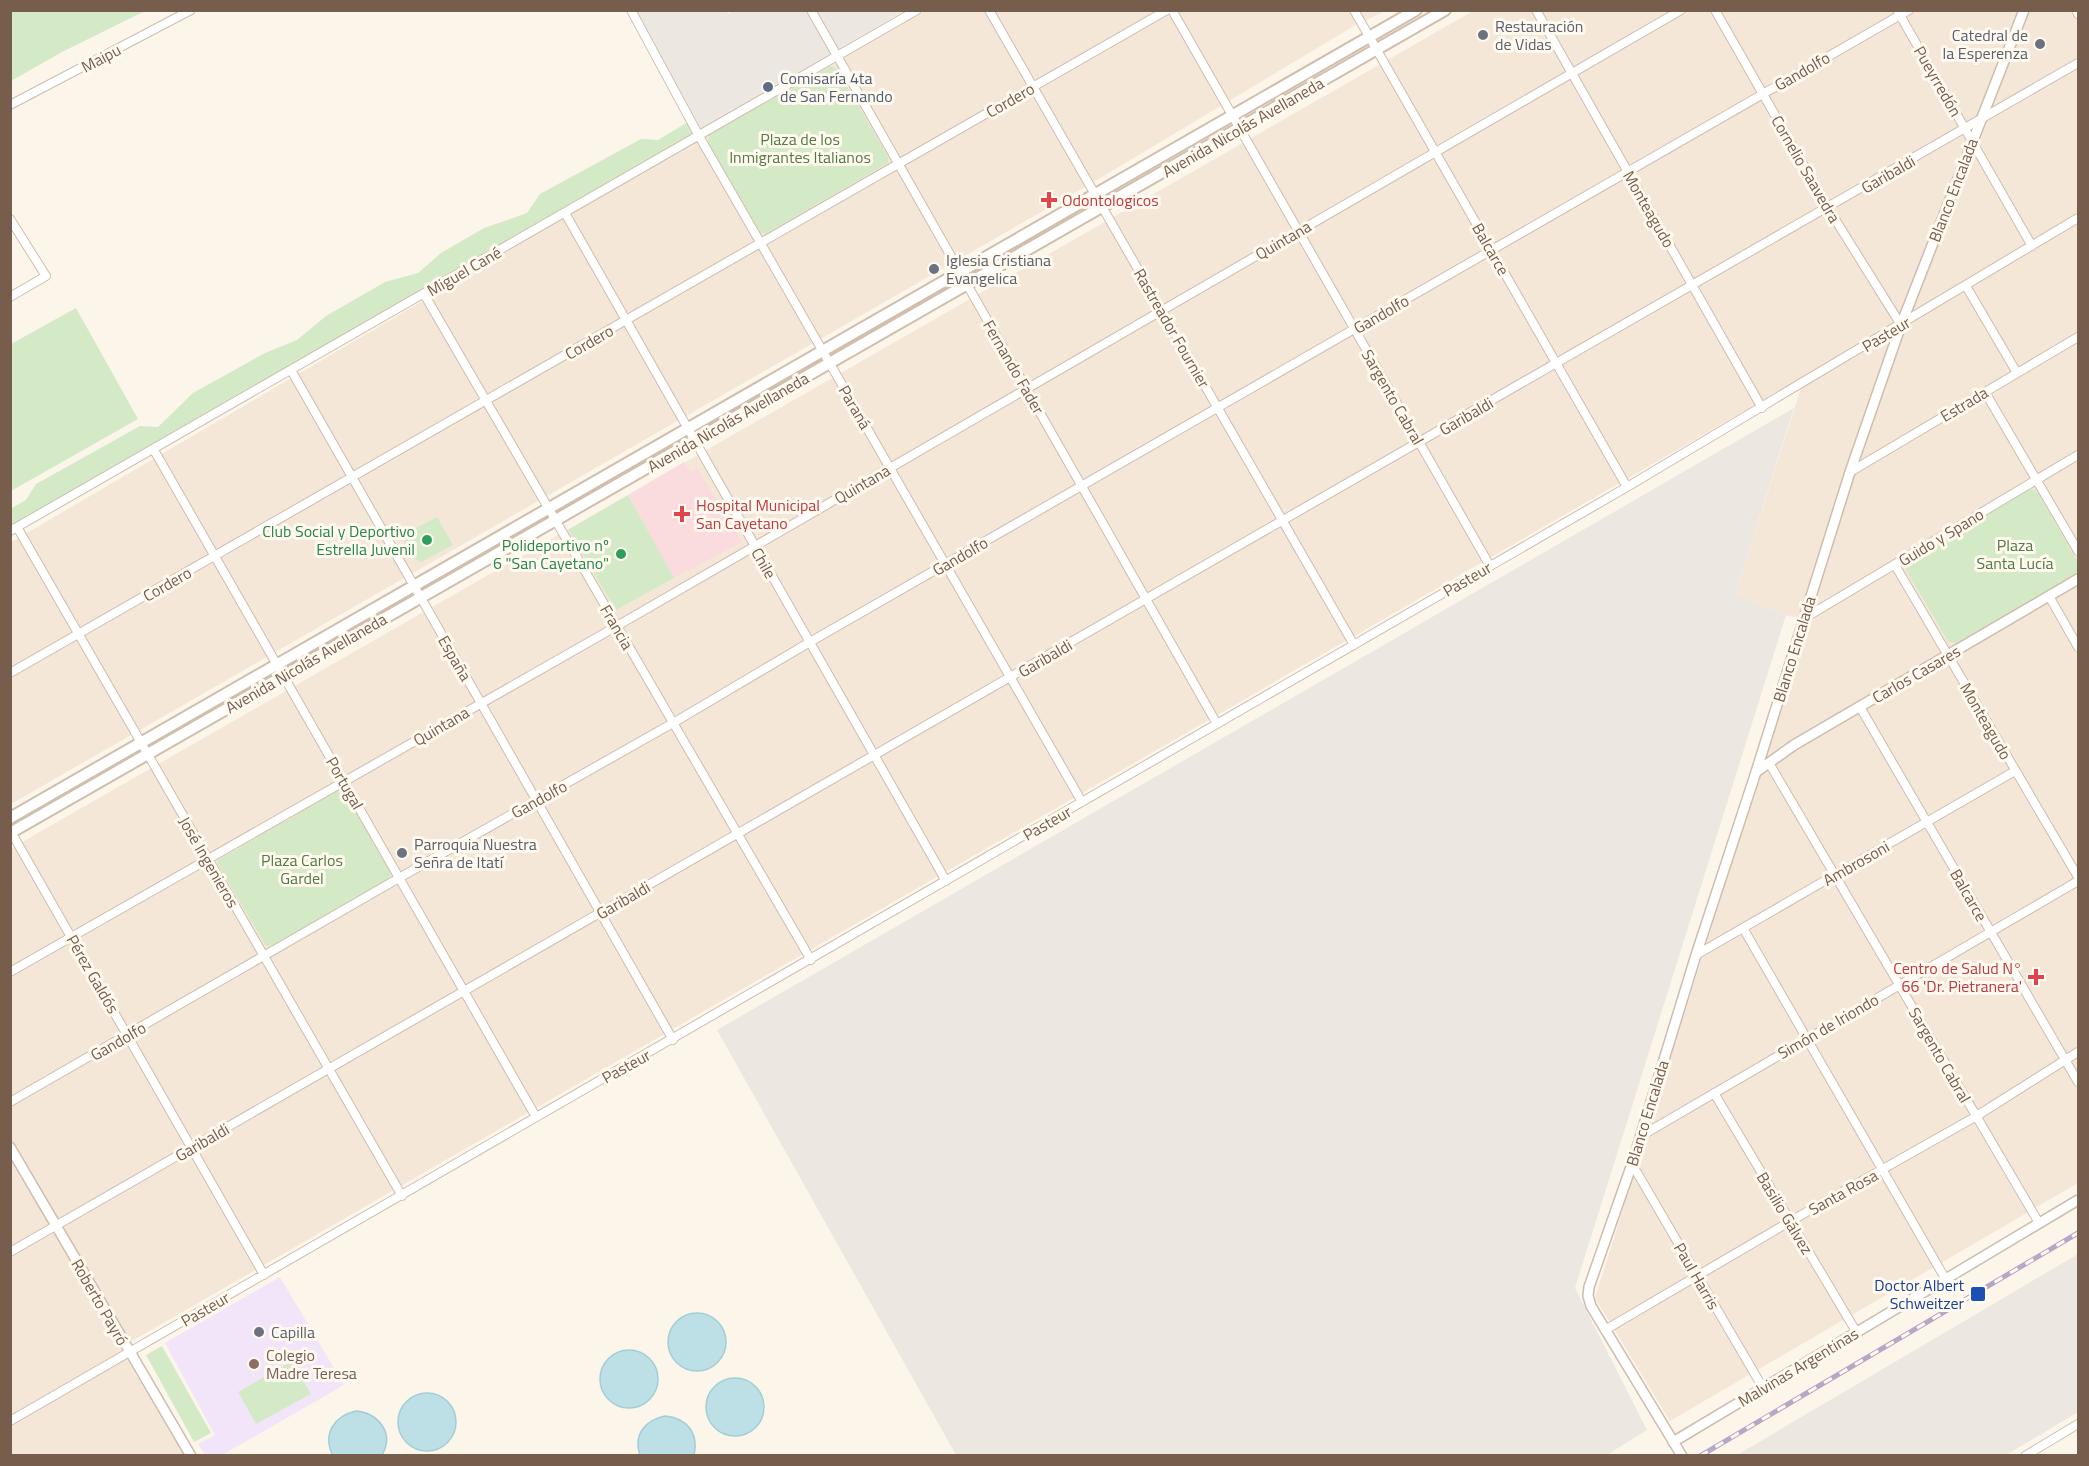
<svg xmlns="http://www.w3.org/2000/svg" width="2089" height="1466" font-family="'Titillium Web',sans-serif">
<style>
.residential{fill:#f4e7d7}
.industrial{fill:#ede7e2}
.education{fill:#f2e5f9}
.medical{fill:#fadcdf}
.green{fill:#d4eac7}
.water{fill:#bddfe6;stroke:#a3ced7;stroke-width:1.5}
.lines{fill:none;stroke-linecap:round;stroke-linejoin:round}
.minor-casing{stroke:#cebdae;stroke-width:10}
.tertiary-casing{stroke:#cebdae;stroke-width:12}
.secondary-casing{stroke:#d1beac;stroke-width:14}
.minor{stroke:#fff;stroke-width:8}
.tertiary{stroke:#fff;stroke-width:9}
.secondary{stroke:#fff;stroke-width:10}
.rail-casing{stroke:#b9a6c7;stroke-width:5}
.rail{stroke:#fff9ef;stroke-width:3;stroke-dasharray:9;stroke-linecap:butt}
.worship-dot{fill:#6b7280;stroke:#fff9ef;stroke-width:2}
.service-dot{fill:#5c6f8a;stroke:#fff9ef;stroke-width:2}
.health-dot{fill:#e0444e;stroke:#fff9ef;stroke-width:2}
.leisure-dot{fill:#2e9e5b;stroke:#fff9ef;stroke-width:2}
.transit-dot{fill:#1a4fb4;stroke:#fff9ef;stroke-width:2}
.education-dot{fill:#8d6e63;stroke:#fff9ef;stroke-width:2}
.labels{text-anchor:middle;stroke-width:6;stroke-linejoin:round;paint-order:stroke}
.worship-label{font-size:16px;fill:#5b616d;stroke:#fff9ef;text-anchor:start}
.street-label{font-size:16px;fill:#765d4c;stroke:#fff9ef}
.service-label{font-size:16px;fill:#4e5e75;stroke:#fff9ef;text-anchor:start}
.park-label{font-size:16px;fill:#537c44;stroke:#fff9ef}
.health-label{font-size:16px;fill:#be3a42;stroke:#fff9ef;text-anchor:start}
.leisure-label{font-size:16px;fill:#27864d;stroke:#fff9ef;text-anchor:end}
.transit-label{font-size:16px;fill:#164399;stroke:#fff9ef;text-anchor:end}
.education-label{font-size:16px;fill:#785e54;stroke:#fff9ef;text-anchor:start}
</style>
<rect width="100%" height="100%" fill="#fcf5e9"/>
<!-- residential -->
<path class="residential" d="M925,11H1385L1354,26L1102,177L11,804L10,543L706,135Z
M1473,11H2078V1183L1670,1421L1595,1298L1808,621L1786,615L1735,594L1805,376L120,1348L184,1455H11L10,849Z"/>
<!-- industrial -->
<path class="industrial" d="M726,10L728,14L734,10L904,11L701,129L635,11Z
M1794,408L1735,594L1786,615L1575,1288L1647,1430L1605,1456L956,1455L717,1030Z
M2078,1254V1412L2006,1455H1737Z"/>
<!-- education -->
<path class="education" d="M280,1277L344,1385L222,1455H205L198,1444L215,1435L165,1343Z"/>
<!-- medical -->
<path class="medical" d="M684,462L690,472L697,468L742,542L674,578L628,495Z"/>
<!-- green -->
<path class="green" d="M11,10H145V11L62,52L11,81Z
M830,66L838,70L888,157V163L767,233H760L708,142L709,135Z
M691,120L699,136L11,531L10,509L26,500L36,484L140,426L158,427L193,393L265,353L297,340L326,316L385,282L418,273L441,253L484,228L527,213L540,194L641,139L658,140Z
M76,308L138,419L11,491V344Z
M2033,489L2038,493L2078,562V572L1962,641L1954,643L1948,641L1907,572L1906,567L1910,562L2028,490Z
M628,495L674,578L616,610L568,530Z
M437,517L453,545L421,562L413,558L401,536Z
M340,790L346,793L390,869V876L387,880L273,945L266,946L218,865V860Z
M162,1346L211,1433L194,1442L146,1355Z
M292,1361L311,1394L256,1424L238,1392Z"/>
<!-- water -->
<path class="water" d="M668 1342a29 29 0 1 1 58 0a29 29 0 1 1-58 0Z
M600 1379a29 29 0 1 1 58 0a29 29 0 1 1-58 0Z
M706 1407a29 29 0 1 1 58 0a29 29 0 1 1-58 0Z
M398 1422a29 29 0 1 1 58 0a29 29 0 1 1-58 0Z
M356,1411C378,1413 395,1433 382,1455L333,1456C322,1434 334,1416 356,1411Z
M665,1416C687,1418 699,1433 694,1455H640C633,1435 645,1420 665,1416Z"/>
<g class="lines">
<!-- minor casing -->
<g class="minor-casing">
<path id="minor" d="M631,10L699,136L1082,802
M811,10L1217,724
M989,10L1354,645
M1172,10L1490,566
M1354,10L1627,487
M1536,10L1762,408
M1715,10L1828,208L1901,325
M1897,10L2032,246
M2076,10L2078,14
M10,105L191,10
M565,213L946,881
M10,219L46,276L10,297
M1966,286L2017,373
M424,294L811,960
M291,370L673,1040
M1985,392L2078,551
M154,450L536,1117
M1850,472L2078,337
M17,527L402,1196
M10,531L917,10
M1895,565L2078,877
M2049,596L2078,647
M1803,619L2078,455
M10,673L1167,10
M1860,707L2078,1082
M1769,763L2039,1223
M10,830L264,1275
M1743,928L1946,1280
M1696,955L2015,771
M10,972L617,626L1681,10
M1714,1093L1857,1333
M10,1102L399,878L673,723L810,642L1909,10
M1641,1136L2078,881
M1632,1164L1763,1388
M10,1252L2078,63
M1605,1330L1789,1222L1975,1117L2078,1052
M10,1421L1627,487L2078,218
M2025,1456L2078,1424"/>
</g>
<!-- tertiary casing -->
<g class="tertiary-casing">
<path id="tertiary" d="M1756,772L1794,745L2078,579
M10,1147L191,1456
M1673,1442L2078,1200
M1682,1456L1591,1306L1588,1296L1589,1287L1632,1164L1696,955L1756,772L1850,472L1901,325L2024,10"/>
</g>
<!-- secondary casing -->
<g class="secondary-casing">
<path id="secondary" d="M10,818L1416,10
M10,833L1445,10"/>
</g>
<!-- minor -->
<use href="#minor" class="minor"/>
<!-- tertiary -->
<use href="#tertiary" class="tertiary"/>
<!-- secondary -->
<use href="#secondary" class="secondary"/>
<!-- rail casing -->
<g class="rail-casing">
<path id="rail" d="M1700,1456L2078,1233"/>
</g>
<!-- rail -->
<use href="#rail" class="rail"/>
</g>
<!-- markers -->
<g class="worship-dot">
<circle cx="1483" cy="35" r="6"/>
<circle cx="2040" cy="44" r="6"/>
<circle cx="934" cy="269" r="6"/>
<circle cx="402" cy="853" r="6"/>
<circle cx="259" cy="1332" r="6"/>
</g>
<circle class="service-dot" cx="768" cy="87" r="6"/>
<g class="health-dot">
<path d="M1046 191h6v6h6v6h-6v6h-6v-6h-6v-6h6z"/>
<path d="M679 505h6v6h6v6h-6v6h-6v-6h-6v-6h6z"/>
<path d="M2033 968h6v6h6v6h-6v6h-6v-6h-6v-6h6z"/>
</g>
<g class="leisure-dot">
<circle cx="427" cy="540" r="6"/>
<circle cx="621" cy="554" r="6"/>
</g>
<rect class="transit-dot" x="1970" y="1286" width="16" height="16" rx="3"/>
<circle class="education-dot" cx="254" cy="1364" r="6"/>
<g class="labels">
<!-- worship labels -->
<g class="worship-label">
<text x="1495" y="32">Restauración<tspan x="1495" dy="18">de Vidas</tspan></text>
<text x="2028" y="41" text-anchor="end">Catedral de<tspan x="2028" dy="18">la Esperenza</tspan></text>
<text x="946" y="266">Iglesia Cristiana<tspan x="946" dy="18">Evangelica</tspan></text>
<text x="414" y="850">Parroquia Nuestra<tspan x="414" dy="18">Señra de Itatí</tspan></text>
<text x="271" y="1338">Capilla</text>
</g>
<!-- street labels -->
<g class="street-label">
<text transform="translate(101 58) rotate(-28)" y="6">Maipu</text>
<text transform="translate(1802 71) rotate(-30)" y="6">Gandolfo</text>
<text transform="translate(1938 81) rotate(60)" y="6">Pueyrredón</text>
<text transform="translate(1010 100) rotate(-30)" y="6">Cordero</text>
<text transform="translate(1243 127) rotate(-30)" y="6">Avenida Nicolás Avellaneda</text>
<text transform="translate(1806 169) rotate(60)" y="6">Cornelio Saavedra</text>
<text transform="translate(1888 174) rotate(-30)" y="6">Garibaldi</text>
<text transform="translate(1953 190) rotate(-69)" y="6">Blanco Encalada</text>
<text transform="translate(1649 209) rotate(60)" y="6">Monteagudo</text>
<text transform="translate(1283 240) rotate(-30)" y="6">Quintana</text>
<text transform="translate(1491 249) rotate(60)" y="6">Balcarce</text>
<text transform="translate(464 271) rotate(-30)" y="6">Miguel Cané</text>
<text transform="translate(1381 314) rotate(-30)" y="6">Gandolfo</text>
<text transform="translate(1172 328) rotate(60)" y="6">Rastreador Fournier</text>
<text transform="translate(1886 334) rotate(-31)" y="6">Pasteur</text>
<text transform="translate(589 342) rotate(-30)" y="6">Cordero</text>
<text transform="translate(1014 367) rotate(60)" y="6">Fernando Fader</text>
<text transform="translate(1393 397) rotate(60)" y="6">Sargento Cabral</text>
<text transform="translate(1964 404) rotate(-31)" y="6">Estrada</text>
<text transform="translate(855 407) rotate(60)" y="6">Paraná</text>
<text transform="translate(1466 416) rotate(-30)" y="6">Garibaldi</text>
<text transform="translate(728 422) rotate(-30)" y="6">Avenida Nicolás Avellaneda</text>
<text transform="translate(862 484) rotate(-30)" y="6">Quintana</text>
<text transform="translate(1941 537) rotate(-31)" y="6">Guido y Spano</text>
<text transform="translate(960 556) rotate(-30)" y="6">Gandolfo</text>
<text transform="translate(764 563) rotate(60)" y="6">Chile</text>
<text transform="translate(1467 579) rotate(-30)" y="6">Pasteur</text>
<text transform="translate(167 584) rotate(-30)" y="6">Cordero</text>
<text transform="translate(617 627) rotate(60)" y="6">Francia</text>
<text transform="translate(1794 649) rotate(-73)" y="6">Blanco Encalada</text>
<text transform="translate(455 658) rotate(60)" y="6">España</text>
<text transform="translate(1045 658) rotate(-30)" y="6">Garibaldi</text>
<text transform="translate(306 663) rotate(-30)" y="6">Avenida Nicolás Avellaneda</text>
<text transform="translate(1916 674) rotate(-30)" y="6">Carlos Casares</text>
<text transform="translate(1986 721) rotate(60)" y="6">Monteagudo</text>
<text transform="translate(441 726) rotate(-30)" y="6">Quintana</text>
<text transform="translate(345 783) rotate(60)" y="6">Portugal</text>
<text transform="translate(539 799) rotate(-29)" y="6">Gandolfo</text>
<text transform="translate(1047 823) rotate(-30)" y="6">Pasteur</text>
<text transform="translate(209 862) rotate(60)" y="6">José Ingenieros</text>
<text transform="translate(1856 863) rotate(-30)" y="6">Ambrosoni</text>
<text transform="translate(1969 895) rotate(60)" y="6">Balcarce</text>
<text transform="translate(623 900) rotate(-30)" y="6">Garibaldi</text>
<text transform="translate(93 974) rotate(60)" y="6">Pérez Galdós</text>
<text transform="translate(1828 1026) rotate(-30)" y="6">Simón de Iriondo</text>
<text transform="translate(118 1041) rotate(-30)" y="6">Gandolfo</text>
<text transform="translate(1940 1055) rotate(60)" y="6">Sargento Cabral</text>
<text transform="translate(626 1066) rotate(-29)" y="6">Pasteur</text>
<text transform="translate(1647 1113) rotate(-73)" y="6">Blanco Encalada</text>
<text transform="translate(202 1142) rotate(-30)" y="6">Garibaldi</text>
<text transform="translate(1843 1192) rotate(-29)" y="6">Santa Rosa</text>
<text transform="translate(1785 1213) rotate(59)" y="6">Basilio Gálvez</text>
<text transform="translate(1697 1276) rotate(60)" y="6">Paul Harris</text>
<text transform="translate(100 1302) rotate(60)" y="6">Roberto Payró</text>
<text transform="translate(205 1309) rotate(-30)" y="6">Pasteur</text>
<text transform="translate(1798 1367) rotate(-31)" y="6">Malvinas Argentinas</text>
</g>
<!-- service labels -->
<g class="service-label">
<text x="780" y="84">Comisaría 4ta<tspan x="780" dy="18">de San Fernando</tspan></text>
</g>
<!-- park labels -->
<g class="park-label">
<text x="800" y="145">Plaza de los<tspan x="800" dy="18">Inmigrantes Italianos</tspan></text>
<text x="2015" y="551">Plaza<tspan x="2015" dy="18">Santa Lucía</tspan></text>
<text x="302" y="866">Plaza Carlos<tspan x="302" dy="18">Gardel</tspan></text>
</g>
<!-- health labels -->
<g class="health-label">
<text x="1062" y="206">Odontologicos</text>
<text x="696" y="511">Hospital Municipal<tspan x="696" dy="18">San Cayetano</tspan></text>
<text x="2022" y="974" text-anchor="end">Centro de Salud N°<tspan x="2022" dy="18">66 'Dr. Pietranera'</tspan></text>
</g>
<!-- leisure labels -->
<g class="leisure-label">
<text x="415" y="537">Club Social y Deportivo<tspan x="415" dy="18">Estrella Juvenil</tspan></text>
<text x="609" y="551">Polideportivo nº<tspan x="609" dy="18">6 "San Cayetano"</tspan></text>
</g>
<!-- transit labels -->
<g class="transit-label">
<text x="1964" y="1291">Doctor Albert<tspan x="1964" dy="18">Schweitzer</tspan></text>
</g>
<!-- education labels -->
<g class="education-label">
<text x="266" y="1361">Colegio<tspan x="266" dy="18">Madre Teresa</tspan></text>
</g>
</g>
<!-- border -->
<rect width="2089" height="1466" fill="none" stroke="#765d4c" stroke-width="24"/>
</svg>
